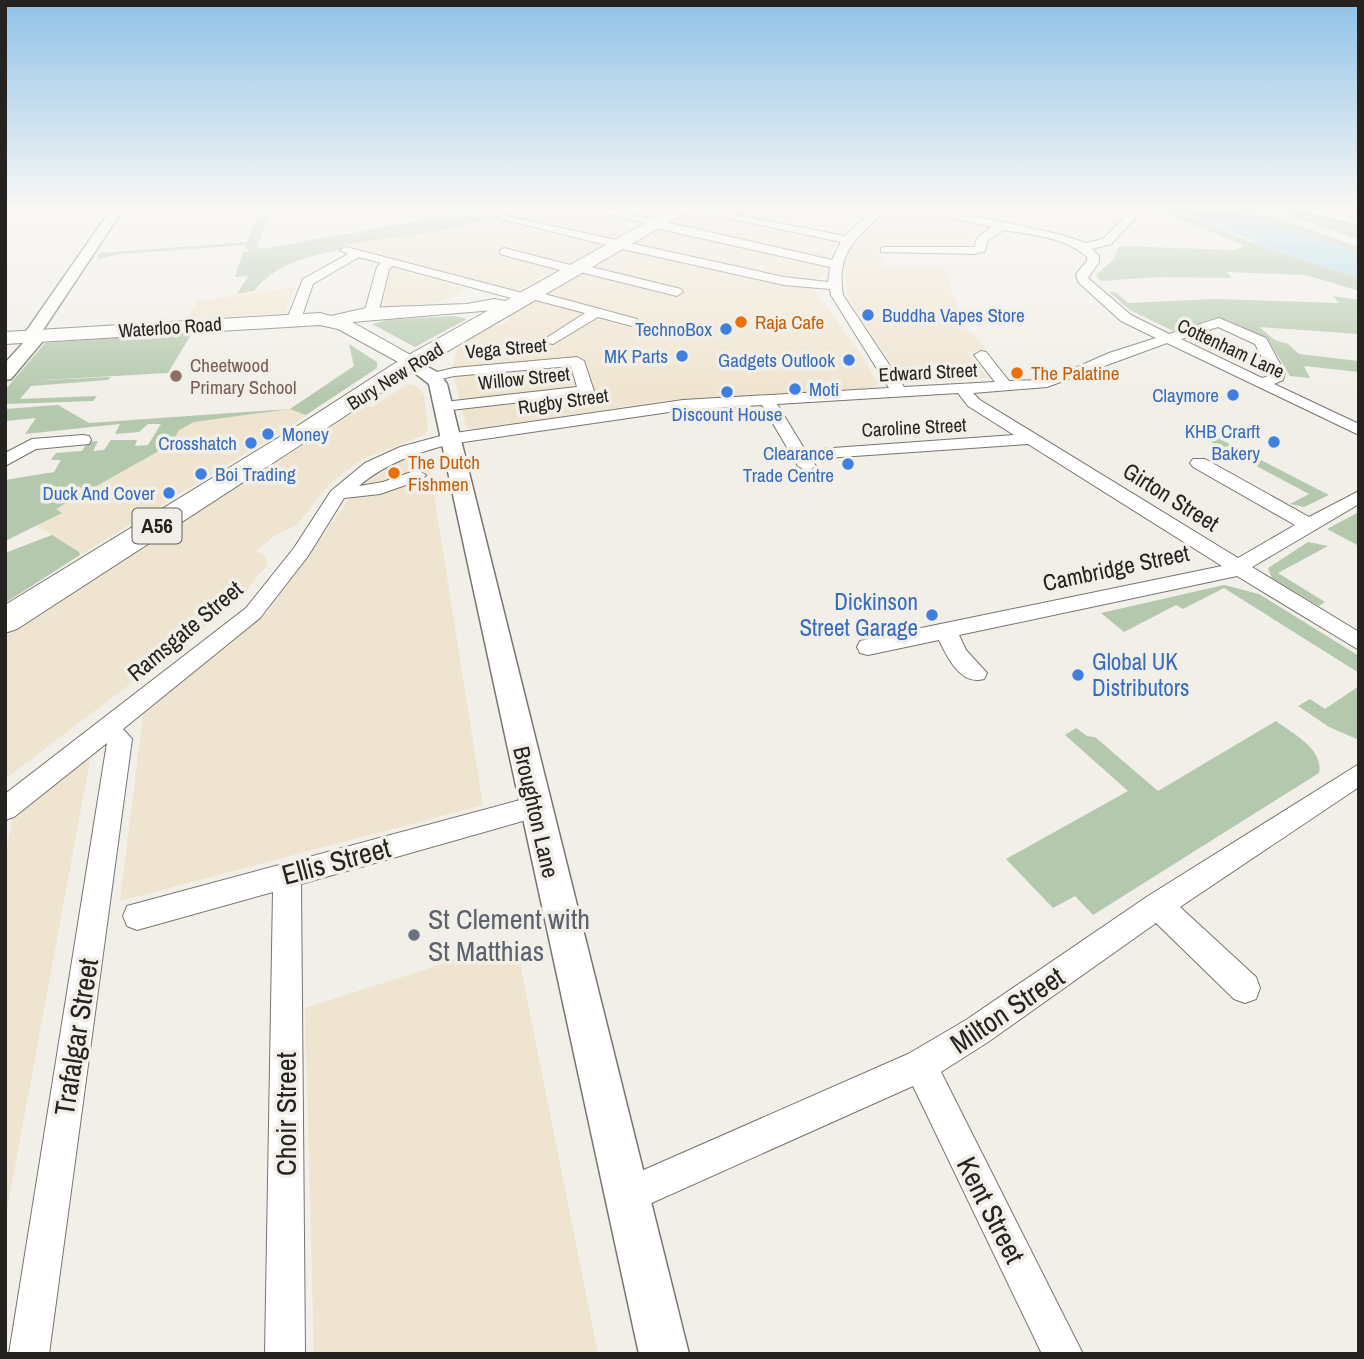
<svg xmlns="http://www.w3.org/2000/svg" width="1364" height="1359" font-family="'Archivo Narrow',sans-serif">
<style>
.commercial{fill:#efe4cf}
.green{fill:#b4c8ad}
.water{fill:#aad8e8}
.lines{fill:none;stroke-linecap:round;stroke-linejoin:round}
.minor-casing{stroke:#76756e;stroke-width:2}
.tertiary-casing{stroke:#76756e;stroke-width:3}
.secondary-casing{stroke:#76756e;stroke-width:2}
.trunk-casing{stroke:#76756e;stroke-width:2}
.minor{fill:#fff;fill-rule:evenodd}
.tertiary{fill:#fff;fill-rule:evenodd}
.secondary{fill:#fff;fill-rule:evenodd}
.trunk{fill:#fff;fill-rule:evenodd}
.shop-dot{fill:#3f7fe0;stroke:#f1efe8;stroke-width:2.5}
.food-dot{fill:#e8710a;stroke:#f1efe8;stroke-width:2.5}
.education-dot{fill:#8d6e63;stroke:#f1efe8;stroke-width:2.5}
.worship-dot{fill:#6b7280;stroke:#f1efe8;stroke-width:2.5}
.labels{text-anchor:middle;stroke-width:7;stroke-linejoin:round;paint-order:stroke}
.far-shop-label{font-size:19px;fill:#366cbe;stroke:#f1efe8;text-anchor:end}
.far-food-label{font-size:19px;fill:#c56008;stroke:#f1efe8;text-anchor:start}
.far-street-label{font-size:19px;fill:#242320;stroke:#f1efe8}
.far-education-label{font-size:19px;fill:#785e54;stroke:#f1efe8;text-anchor:start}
.shield{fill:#f1efe8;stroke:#62605c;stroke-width:2}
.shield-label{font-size:21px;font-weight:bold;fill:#242320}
.street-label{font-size:23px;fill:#242320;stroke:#f1efe8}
.shop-label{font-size:23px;fill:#366cbe;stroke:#f1efe8;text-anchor:end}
.near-street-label{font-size:28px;fill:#242320;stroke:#f1efe8}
.near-worship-label{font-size:28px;fill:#5b616d;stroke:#f1efe8;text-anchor:start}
</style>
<rect width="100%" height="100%" fill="#f1efe8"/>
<!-- commercial -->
<path class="commercial" d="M514,208H589L586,210L639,222L610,240L501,214Z
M689,211L838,243L825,259L666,225Z
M903,211L977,223L984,226L974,236L969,245L964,248H878L883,266L944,268L967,331L973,333L987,350L967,352L988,378L908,383L888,359L848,297L844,266L850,250L875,219Z
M488,219L601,246L568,264L505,250L498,254L555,270L516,291L344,245L438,231Z
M659,229L823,266L825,275L809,281L772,275L634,243Z
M626,248L815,290L867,363L877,383L874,387L859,389L668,400L474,429L466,427L452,369L457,349L465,342L490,327L502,325L517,311Z
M390,268L465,288L437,303L384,307L388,269Z
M295,287L285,313L186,319L197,301Z
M408,384L417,386L424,395L428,429L424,435L363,459L343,473L330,483L297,525L277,534L256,551L266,557L267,565L233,606L5,779V636L347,417L368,406L372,407Z
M290,409L308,415L82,554L27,520L149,445L164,418Z
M408,459L429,463L483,805L120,901L144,708L267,613L349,499L364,484L394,464Z
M91,754L5,1221V855L14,812Z
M511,942L519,958L598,1354H314L305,1008Z"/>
<!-- green -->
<path class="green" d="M261,208H280L270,209L257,247L261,249L462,213L485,220L438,231L344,245L339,250C306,257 275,264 254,291L237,294L248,276L235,277L243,252L250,251L245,248L246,245L121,254L97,259L100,253L247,242Z
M1154,208H1170L1255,244L1359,278V291L1306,275L1227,272L1232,278L1159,277L1101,281L1096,275L1114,259L1119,246L1234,250L1245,246Z
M1232,208H1248L1359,247V253Z
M1293,211L1359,225V236L1353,238L1284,213Z
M1109,292H1115L1128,303L1213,299L1339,303L1333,296L1359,300V334L1259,327L1275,340L1288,344L1299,354L1359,361V372L1304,366L1310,378L1290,376L1268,340L1218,317L1173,331L1130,310Z
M454,316L467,319L415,347L372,324L388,320Z
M192,333L168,373L26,381L111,377L108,380L31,386L20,399L97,396L93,401L5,404V390L45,343Z
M349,344L377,362V368L306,415L290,409L194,422L179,430L171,444L56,509L62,513L5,541V480L54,472L61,460H51L56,453L82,451L88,442L98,441L93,451L104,450L111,440H137L135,446L148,445L161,424H148L139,432L115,434L120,424L25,434L36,418L5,421V409L58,405L89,423L290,409L354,366Z
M1200,429L1329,495L1304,507L1290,504L1309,494L1193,432Z
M1359,512V546L1327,529Z
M52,535L79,552L80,555L5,603V553Z
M1308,542L1328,546L1278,573L1325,602L1319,606L1272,578L1268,568Z
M1224,585L1259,594L1359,656V673L1224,588L1183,609L1176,605L1124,632L1101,613Z
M1359,686V740L1329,727L1298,706L1310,699L1325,709Z
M1276,721C1293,734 1324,749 1319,773L1093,915L1075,896L1053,908L1006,859L1128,791L1065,735L1076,728L1087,736L1095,737L1158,791Z"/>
<!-- water -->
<path class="water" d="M1170,208H1232L1359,253V278L1253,243L1254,241Z"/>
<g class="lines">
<!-- minor casing -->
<g class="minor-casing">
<path id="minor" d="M584,208H604L832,260L841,242L681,208H702L845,236L875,208H887C860,238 835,248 843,295L904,387L995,382L974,355L981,351L986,352L1009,381L1041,380L1059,375L1109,353L1156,338L1121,321L1078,282L1076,274L1087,261V257C1065,237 1032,235 1004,230L988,240L985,251L975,254L881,252V248L885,247H974L978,237L992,227L907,208H928L1003,222L1062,235L1086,243L1103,239L1134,208H1144L1111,244L1092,249L1099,256V262L1088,278L1131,315L1169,334L1219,318L1266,338L1285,373L1283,380L1274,384L1359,424V435L1167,343L1047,387L973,393L980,400L1238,558L1295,525L1193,467L1190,463L1193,459H1205L1309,517L1359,491V504L1252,567L1359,632V650L1237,576L959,635L966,650L987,673L984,679C961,686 947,657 939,640L868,655L860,653L857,647L860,641L868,639L1222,566L1028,444L811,459L816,466L807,471L798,466L762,405L683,410L450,444C416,453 386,463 359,486L383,482L417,470L426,475L423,479L380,494L344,498L308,556L260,618L123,729L132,739L49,1354H9L107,743L14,817L5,820V794L246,608L294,548L331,491L365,463L400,447L448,434L683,400L889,388L831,295L830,289L784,285L618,248L497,218L502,215L784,277L828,282L830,267L655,228L650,224ZM1218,327L1255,344L1271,375L1262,378L1181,339ZM958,393L968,406L1014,435L805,450L777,404Z
M1287,208H1307L1359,219V225Z
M346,247L526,294L537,292L637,319L639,322L632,326L598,317L553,344L548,343V337L585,313L532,299L526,302L393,266L389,269L379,310L382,314L375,318L370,317L365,310L377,267L381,263L359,257L313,284L301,319L299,322H289L287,319L303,279L348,254L340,250Z
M504,248L574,266L579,264L681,289L683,292L677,296L580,272L575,274L500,254V250Z
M577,357L584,361L594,391L591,394L442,411L436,409L434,406L436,403L577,387L571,366L454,376L433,381L426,377L428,374L454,368Z
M83,435L89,436L91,440L89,444L36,449L5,466V453L32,439Z
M1359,764V787L1180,907L1256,977L1260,988L1256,999L1245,1003L1234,999L1156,923L988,1042L941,1072L1083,1354H1042L913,1086L627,1214L614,1209L609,1196L614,1183L908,1054L966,1020L1148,896Z
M535,796L544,799L548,807L544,815L301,884L305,1354H265L273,892L137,930L127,926L123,916L127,906Z"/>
</g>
<!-- tertiary casing -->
<g class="tertiary-casing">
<path id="tertiary" d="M112,208H124L43,330L42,342L11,379L5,380V363L25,341L27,330Z
M411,358L439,373L447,384L689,1354H639L429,384L402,363Z"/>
</g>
<!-- secondary casing -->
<g class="secondary-casing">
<path id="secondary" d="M494,299L516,303L519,307L510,312L494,310L352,322L418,359L421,363L418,367L411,369L338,329L320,325L5,344V332L320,313L331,316L366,308L467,304Z"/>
</g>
<!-- trunk casing -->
<g class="trunk-casing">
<path id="trunk" d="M672,208H693L419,368L17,629L5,633V605L299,425L403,358Z"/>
</g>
<!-- minor -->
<use href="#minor" class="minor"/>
<!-- tertiary -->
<use href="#tertiary" class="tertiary"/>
<!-- secondary -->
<use href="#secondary" class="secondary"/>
<!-- trunk -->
<use href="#trunk" class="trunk"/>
</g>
<!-- sky -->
<linearGradient id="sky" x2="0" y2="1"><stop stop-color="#8fc2e8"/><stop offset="0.52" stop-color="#f9f8f5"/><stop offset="1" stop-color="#f9f8f5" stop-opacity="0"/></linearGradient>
<rect width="1364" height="398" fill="url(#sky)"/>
<!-- markers -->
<g class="shop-dot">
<circle cx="868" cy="315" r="7"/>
<circle cx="726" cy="329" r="7"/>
<circle cx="682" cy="356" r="7"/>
<circle cx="849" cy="360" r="7"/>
<circle cx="795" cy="389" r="7"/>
<circle cx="727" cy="392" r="7"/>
<circle cx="1233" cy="395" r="7"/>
<circle cx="268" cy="434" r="7"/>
<circle cx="1274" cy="442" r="7"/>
<circle cx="251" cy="443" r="7"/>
<circle cx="848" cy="464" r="7"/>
<circle cx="201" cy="474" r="7"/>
<circle cx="169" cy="493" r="7"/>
<circle cx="932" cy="615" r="7"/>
<circle cx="1078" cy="675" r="7"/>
</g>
<g class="food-dot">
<circle cx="741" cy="322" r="7"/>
<circle cx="1017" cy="373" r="7"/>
<circle cx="394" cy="473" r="7"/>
</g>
<circle class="education-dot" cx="176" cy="376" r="7"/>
<circle class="worship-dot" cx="414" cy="935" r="7"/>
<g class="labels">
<!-- far-shop labels -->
<g class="far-shop-label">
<text x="882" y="322" text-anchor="start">Buddha Vapes Store</text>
<text x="712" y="336">TechnoBox</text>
<text x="668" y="363">MK Parts</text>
<text x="835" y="367">Gadgets Outlook</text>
<text x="809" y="396" text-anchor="start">Moti</text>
<text x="1219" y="402">Claymore</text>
<text x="727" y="421" text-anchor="middle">Discount House</text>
<text x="1260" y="438">KHB Crarft<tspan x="1260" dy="22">Bakery</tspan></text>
<text x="282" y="441" text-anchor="start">Money</text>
<text x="237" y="450">Crosshatch</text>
<text x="834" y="460">Clearance<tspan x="834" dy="22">Trade Centre</tspan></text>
<text x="215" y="481" text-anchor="start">Boi Trading</text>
<text x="155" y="500">Duck And Cover</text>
</g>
<!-- far-food labels -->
<g class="far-food-label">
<text x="755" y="329">Raja Cafe</text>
<text x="1031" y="380">The Palatine</text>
<text x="408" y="469">The Dutch<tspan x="408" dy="22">Fishmen</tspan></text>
</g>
<!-- far-street labels -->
<g class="far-street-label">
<text transform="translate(170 327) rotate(-4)" y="7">Waterloo Road</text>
<text transform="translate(506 348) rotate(-5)" y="7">Vega Street</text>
<text transform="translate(1231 348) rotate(25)" y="7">Cottenham Lane</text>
<text transform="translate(928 372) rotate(-3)" y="7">Edward Street</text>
<text transform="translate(395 376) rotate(-32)" y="7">Bury New Road</text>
<text transform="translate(524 378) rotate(-6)" y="7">Willow Street</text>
<text transform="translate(563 401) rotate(-8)" y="7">Rugby Street</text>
<text transform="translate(914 427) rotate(-3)" y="7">Caroline Street</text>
</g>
<!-- far-education labels -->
<g class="far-education-label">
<text x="190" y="372">Cheetwood<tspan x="190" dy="22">Primary School</tspan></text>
</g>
<!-- shield labels -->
<rect class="shield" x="132.5" y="508.5" width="49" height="35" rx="5"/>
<g class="shield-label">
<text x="157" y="533">A56</text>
</g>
<!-- street labels -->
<g class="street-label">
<text transform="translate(1171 497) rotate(32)" y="8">Girton Street</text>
<text transform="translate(1116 568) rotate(-12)" y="8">Cambridge Street</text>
<text transform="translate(185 631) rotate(-40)" y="8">Ramsgate Street</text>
<text transform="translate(536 812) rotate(77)" y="8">Broughton Lane</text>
</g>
<!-- shop labels -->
<g class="shop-label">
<text x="918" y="610">Dickinson<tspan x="918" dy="26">Street Garage</tspan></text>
<text x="1092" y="670" text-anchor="start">Global UK<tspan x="1092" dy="26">Distributors</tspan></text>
</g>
<!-- near-street labels -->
<g class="near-street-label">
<text transform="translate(336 861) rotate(-15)" y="10">Ellis Street</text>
<text transform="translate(1007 1010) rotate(-34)" y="10">Milton Street</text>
<text transform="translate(76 1037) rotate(-81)" y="10">Trafalgar Street</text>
<text transform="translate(286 1114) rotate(-90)" y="10">Choir Street</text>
<text transform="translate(991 1210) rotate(63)" y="10">Kent Street</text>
</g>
<!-- near-worship labels -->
<g class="near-worship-label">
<text x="428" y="929">St Clement with<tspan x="428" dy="32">St Matthias</tspan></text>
</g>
</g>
<!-- border -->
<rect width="1364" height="1359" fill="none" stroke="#242320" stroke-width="14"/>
</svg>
